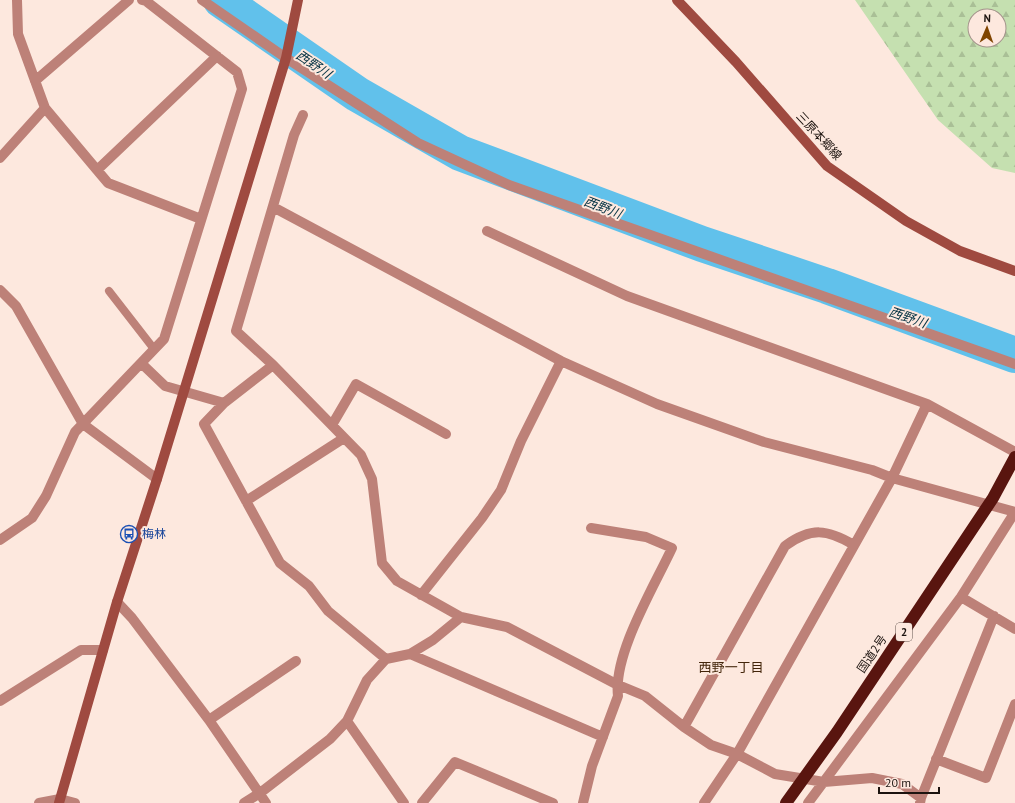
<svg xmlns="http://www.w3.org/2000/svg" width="1015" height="803" font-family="'PT Sans','Noto Sans JP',sans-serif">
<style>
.forest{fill:url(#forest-firs);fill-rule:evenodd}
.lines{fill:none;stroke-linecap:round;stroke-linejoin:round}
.river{stroke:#61c1eb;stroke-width:36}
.lane{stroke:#bd8178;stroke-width:8}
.street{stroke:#bd8178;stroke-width:10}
.secondary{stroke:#9f4a40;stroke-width:10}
.highway-bridge{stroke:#59150f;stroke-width:12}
.labels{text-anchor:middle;stroke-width:4;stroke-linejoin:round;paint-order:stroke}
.shield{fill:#fde8de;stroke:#60534d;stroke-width:1}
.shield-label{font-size:11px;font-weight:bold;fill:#1c130f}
.street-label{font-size:12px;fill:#1c130f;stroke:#fde8de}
.transit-label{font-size:12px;fill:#164399;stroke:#fde8de;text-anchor:start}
.water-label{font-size:13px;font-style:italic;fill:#043243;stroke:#fde8de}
.neighbourhood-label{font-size:13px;fill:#422409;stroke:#fde8de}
</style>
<defs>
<pattern id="forest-firs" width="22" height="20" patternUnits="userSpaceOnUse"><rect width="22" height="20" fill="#c5e0b0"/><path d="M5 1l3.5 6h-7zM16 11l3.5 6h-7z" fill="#a9bf96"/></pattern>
</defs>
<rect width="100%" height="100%" fill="#fde8de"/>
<!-- forest -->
<path class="forest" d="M855,0H1015V173L992,168L938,120ZM975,16H999V40H975Z"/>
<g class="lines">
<!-- river -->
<path class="river" d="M221,0L357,94L460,153L702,244L827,286L1015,355"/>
<!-- lane -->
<path class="lane" d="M109,291L154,349"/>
<!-- street -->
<path class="street" d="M17,0L18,34L45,108L97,170L108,183L201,219
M202,0L286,58L418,143L509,185L1015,364
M35,81L129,0
M303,115L294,135L236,331L273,365L361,455L372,479L382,563L397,581L461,617L507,627L616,684L645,696L684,727L711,745L737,754L775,774L824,782L872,778L902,784L921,798L920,803
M0,158L45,108
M97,170L217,56
M273,207L561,361L657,404L764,442L872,470L892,478L1015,512
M487,231L627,296L927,404L1015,452
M0,290L16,306L83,424L157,479
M141,363L165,386L224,403L273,365
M224,403L204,424L280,563L309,586L328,611L386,659
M332,425L356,384L446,434
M246,501L344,438
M0,540L32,518L46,496L75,432L164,339L242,89L237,72L146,1L142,0
M421,595L482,518L501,490L521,441L561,361
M961,597L1015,629
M117,602L132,618L209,720L266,803
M410,654L603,737
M0,701L81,650H103
M209,720L296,661
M347,721L404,803
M684,727L785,546C811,527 827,529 854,545
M936,759L986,778L1015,704
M921,798L994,616
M39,803L60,799L75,803
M244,803L260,793L330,739L347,721L367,680L386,659L410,654L433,640L461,617
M422,803L455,762L553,803
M583,803L592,766L618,696C613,654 654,587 672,548L646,537L591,528
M704,803L737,754L892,478L927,404
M808,803L961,597L1015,512"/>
<!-- secondary -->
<path class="secondary" d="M677,0L736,62L827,166L906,221L960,251L1015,271
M59,803L117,602L157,479L286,58L298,0"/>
<!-- highway-bridge -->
<path class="highway-bridge" d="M786,803L837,732L993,498L1015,457"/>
</g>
<!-- icons -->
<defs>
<g id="bus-ring" transform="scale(0.9)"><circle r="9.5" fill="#fde8de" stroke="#1a4fb4" stroke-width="1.5"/><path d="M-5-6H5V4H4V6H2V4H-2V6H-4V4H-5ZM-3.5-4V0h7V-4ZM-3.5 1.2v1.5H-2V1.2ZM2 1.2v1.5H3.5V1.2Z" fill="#1a4fb4"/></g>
</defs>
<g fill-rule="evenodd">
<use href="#bus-ring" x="129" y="534"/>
</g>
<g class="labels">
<!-- shield labels -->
<rect class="shield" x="896" y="623" width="16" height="18" rx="3"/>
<g class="shield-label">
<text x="904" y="636">2</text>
</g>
<!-- street labels -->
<g class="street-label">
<text transform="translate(819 136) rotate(47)" y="4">三原本郷線</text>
<text transform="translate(872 654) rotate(-56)" y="4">国道2号</text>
</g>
<!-- transit labels -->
<g class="transit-label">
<text x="142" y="538">梅林</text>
</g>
<!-- water labels -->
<g class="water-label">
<text transform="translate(314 64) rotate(34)" y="5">西野川</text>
<text transform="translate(603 207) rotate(21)" y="5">西野川</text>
<text transform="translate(908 317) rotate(19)" y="5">西野川</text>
</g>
<!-- neighbourhood labels -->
<g class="neighbourhood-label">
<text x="731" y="672">西野一丁目</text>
</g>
</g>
<!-- north arrow -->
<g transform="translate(987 28) rotate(2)"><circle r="19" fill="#fde8de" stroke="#a3938b"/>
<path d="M0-3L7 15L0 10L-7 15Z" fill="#804400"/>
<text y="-6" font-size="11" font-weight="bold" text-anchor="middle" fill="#1c130f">N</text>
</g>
<!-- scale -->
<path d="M879 787v6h60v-6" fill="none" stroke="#1c130f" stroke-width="2"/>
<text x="885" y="787" font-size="12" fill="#1c130f" stroke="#fde8de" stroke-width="3" paint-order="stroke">20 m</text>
</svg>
